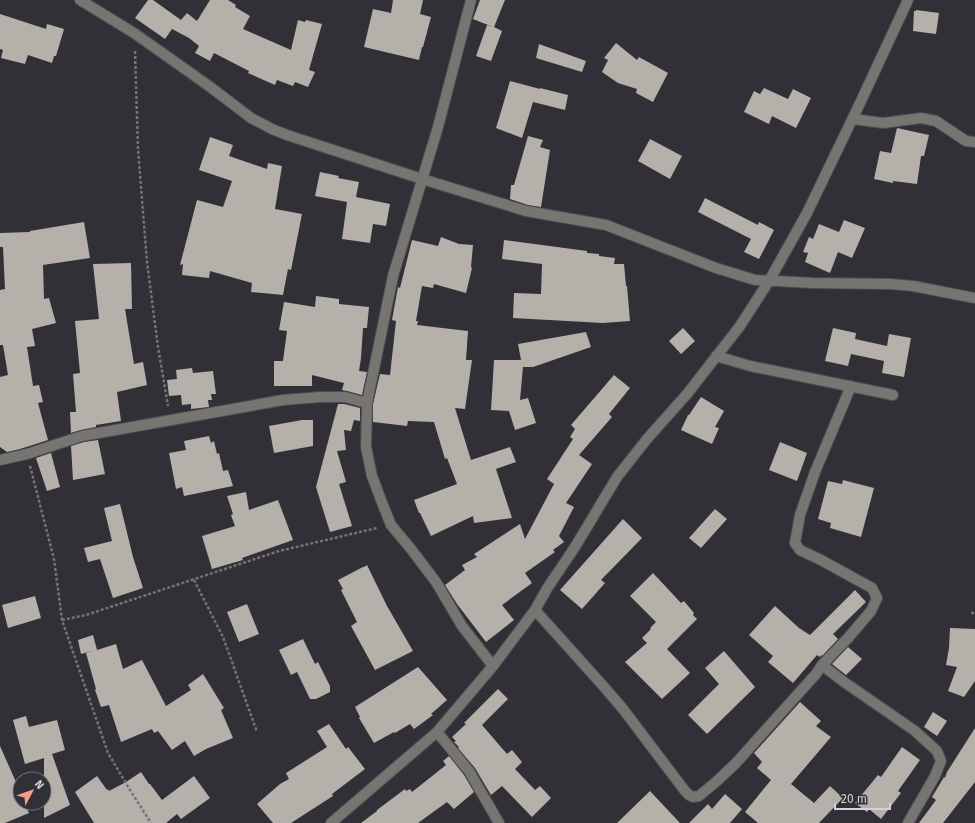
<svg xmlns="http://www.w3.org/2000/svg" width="975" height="823" font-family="'Fira Sans',sans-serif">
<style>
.building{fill:#b6b0ab}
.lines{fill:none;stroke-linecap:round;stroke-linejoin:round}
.minor-casing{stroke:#4d4d53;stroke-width:12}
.path{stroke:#737378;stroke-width:2.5;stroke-dasharray:3 2;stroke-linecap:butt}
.minor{stroke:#767572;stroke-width:10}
</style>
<rect width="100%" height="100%" fill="#303036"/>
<!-- building -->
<path class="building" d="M148,0H153L181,20L187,13L197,21L210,0H228L236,5L235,7L250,16L243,29L291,50L298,20L305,22L306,20L322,24L309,70L315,72L308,87L295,82L293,86L277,80L275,85L248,73L249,71L214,53L210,61L195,53L199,46L189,38L172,29L165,39L135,18Z
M393,0H423L420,14L431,17L423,47H422L419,60L364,47L373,9L391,13Z
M480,0H505L494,27L502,31L491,61L476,56L487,25L493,27L473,19Z
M916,10L939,13L936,34L913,31L914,11H916Z
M0,14L46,29L47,24L64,29L56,56H54L52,63L28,55L25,64L1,58L3,50L0,49Z
M616,43L637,60L639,57L668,73L653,102L636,93L637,89L618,83L602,72L608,60L604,58Z
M539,44L586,61L582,72L536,58Z
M510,81L540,89V88L568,95L565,110L533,102L522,138L496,128L500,115Z
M764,88L788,99L793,89L811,98L796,128L772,116L769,124L744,112L754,91L760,94Z
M897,128L929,135L924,156H921L917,184L893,181V183L874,179L880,151L891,153Z
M528,136L543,140L540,147L550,150L541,207L528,205L510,199L511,185H514Z
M210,137L233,145L229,156L267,169L268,163L282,166L275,209L302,214L291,270L288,269L283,295L251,292L252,283L210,271L209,278L182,275L183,264L180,265L197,200L223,207L232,181L199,170Z
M650,139L682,156L670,179L638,161Z
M320,172L339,176L338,178L359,182L356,197L390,204L386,226L373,224L370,243L342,239L347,202L315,196Z
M705,198L758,225L759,222L774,230L759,259L744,252L751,239L698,212Z
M844,220L865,228L852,258L838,252L830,273L805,262L808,253L803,252L809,237L813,239L819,224L839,232Z
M84,222L90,258L43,265L44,299L49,298L56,323L32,329L35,346L27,347L33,386L39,385L43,402L38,403L48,440L20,449L7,452L0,447V377L8,375L3,345H0V290L5,289L3,247H0V233L30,232V231Z
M441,237L459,244L473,245L471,267L472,268L466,293L434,284L433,288L422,286L416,321H418L417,325L468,331L466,360H472L465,409L455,408L471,460L510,447L516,462L496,469L512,518L474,523L473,516L431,536L420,513H419L414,500L457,484L447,458L445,459L434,422L408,421L407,426L373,422V404L380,374L390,375L396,321L392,320L398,287L400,288L412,240L438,246Z
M504,240L587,251V253L599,254V256L615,258L614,264H624L626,286H627L630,321L603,323L513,318L514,293L541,294L542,264L502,259Z
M131,263L132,309H125L134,364L143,362L147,385L117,392L121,421L96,425V427L81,430L71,433L70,412H76L73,374L80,373L75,321L99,319L93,264Z
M316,296L339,299V304L369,307L367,328H363L361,358L359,371L367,372L362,395L347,391L342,390L344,383L312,375V386H274V361H283L287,331L279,330L284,302L315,307Z
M683,328L695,341L681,354L669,341Z
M833,328L856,333L855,339L887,346L889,334L911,338L904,377L882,373L884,361L851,354L848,366L825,361Z
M586,332L591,347L533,367H523L520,400L528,398L536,423L515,430L509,411L491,410L494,360H521L518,344Z
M192,368L193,373L213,371L216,394H211L212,400H208L209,407L191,409V404L182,405L181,395L169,396L167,380L177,379L176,370Z
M614,375L630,388L609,414L612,417L579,455L592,464L566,503L574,507L559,536L564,542L553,550L555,552L525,573L532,583L502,605L514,620L486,642L457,604L445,585L465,570L462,565L477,557L474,554L520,524L525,539L554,484L547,479L573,439L570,437L575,429L571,425Z
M701,397L724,411L715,427L719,428L712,444L681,430L688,415H689Z
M338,404H344L360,408V421L354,420L351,431L344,430L346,450L337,451L346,482L339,484L352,526L330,532L316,487Z
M302,420H313V446L274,453L269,426Z
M209,436L211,443L214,441L217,454L219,453L223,471L228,470L233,486L184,496L182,487L176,489L169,453L186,450L184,441Z
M98,440L105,474L73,480L71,446L84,442Z
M780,442L807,453L797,481L769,470Z
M51,453L60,487L47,491L36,458Z
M843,480L874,488L861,537L830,528L831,523L818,519L828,481L842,484Z
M246,492L249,510L278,500L293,540L242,558L243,560L212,569L202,536L235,526L231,515L233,514L227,496Z
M120,504L133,557L143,588L113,598L100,559L88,562L84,548L112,541L104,508Z
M715,509L727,519L701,548L689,538Z
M623,519L642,538L601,580L605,583L582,609L560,590Z
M367,565L387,606L413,651L375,670L351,626L357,622L341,590L343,589L338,580L363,567H364Z
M653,573L681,603L684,601L694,613L693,615L697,619L667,649L690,673L662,699L625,662L647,643L642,638L651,629L650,628L656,622L630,596Z
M855,590L866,602L833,634L838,639L822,656L821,655L820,657L817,655L793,683L768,662L773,656L749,635L775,606L799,628L810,635Z
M35,596L41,618L8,628L2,605Z
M247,604L259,634L239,642L227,612Z
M950,628L975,629V681L964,697L948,691L957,667L946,665L949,648Z
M93,635L97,650L116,644L123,669L142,660L166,706L191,690L188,685L203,674L224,708L221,710L233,738L206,749L194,756L185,741L172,750L158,731L154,733L152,729L121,742L109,705L101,707L95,690L96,689L86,653L96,650L81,654L78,640Z
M303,639L315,664L318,662L330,686V692L316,699H310L297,672L291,675L279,650Z
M848,647L862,659L846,675L832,664Z
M724,651L755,687L707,734L688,715L719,684L705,668Z
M418,667L447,700L431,714L433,715L414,729L410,724L395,733L394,732L374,743L359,718L360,717L355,707Z
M498,689L508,699L482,725L507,754L512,750L522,762L515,769L535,790L540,786L551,798L532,817L502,786L491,795L475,768L458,748L459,747L454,742L456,741L452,737L466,724L464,723Z
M800,702L821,721L816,726L831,737L791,784L814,803L830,786L843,798L819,823H758L745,812L771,780L757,768L762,762L754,753Z
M933,712L947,721L937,736L924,727Z
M26,716L29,727L57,720L65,750L52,754L70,805L44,818V758L25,764L13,720Z
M329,724L346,749L348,747L365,769L332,794L333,796L291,823H273L257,804L280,784L289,779L286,773L327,747L317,731Z
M975,728V782L943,823H919L936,800L932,797L944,777L945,778L947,772Z
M0,746L20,791V803H25L29,813L5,823H0Z
M902,747L920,760L898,791L901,793L881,819L869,809L867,812L855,803L878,775L881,777Z
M449,756L464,775L474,792L454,809L447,802L418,823H361L377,811V810L405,789L406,791L410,789L412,792L446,765L443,761Z
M141,772L149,784H150L162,800L194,776L210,798L181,819L177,814L166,823H94L75,792L97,776L107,790L108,789L109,791L126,782Z
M650,791L680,823H617Z
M725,794L742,809L730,823H689L708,804L712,809Z"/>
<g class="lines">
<!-- minor casing -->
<g class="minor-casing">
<path id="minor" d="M80,0L134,33L209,86L251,118L272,129L287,135L422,179L526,211L606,225L716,268L755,280L813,283L891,284L913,286L975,298
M471,0L438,127L393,276L367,403L366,447L372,476L381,500L391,525L411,549L436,582L462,626L493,666
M853,119L883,123L921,118L936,121L966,141L975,142
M716,356L750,366L893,395
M0,460L27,454L82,436L283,400L320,397H345L367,403
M535,610L605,688L623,709L685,791L689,795L693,797L699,796L717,781L736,763L816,674L822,665L848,638L871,611L877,598L872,588L821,560L800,550L795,543L800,515L815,472L851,386
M822,665L844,682L915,731L937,751L941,761L935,776L908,823
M437,732L469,771L499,823
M331,823L437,732L493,666L535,610L548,587L575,547L617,477L647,439L687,394L740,326L769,281L807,213L861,101L908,0"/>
</g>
<!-- path -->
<path class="path" d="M135,51L138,149L147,262L158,347L168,406
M30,466L54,559L62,620L108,753L130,790L151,823
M194,580L223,637L257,732
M971,613H975
M62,620L86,615L279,551L377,528"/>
<!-- minor -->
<use href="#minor" class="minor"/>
</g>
<!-- north arrow -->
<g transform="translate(32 791) rotate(49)"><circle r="19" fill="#303036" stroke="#717176"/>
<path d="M0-3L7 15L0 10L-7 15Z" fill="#f49d8b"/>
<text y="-6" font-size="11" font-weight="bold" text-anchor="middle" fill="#d2d2d6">N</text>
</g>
<!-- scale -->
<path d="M835 803v6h55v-6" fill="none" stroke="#d2d2d6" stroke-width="2"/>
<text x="841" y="803" font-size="12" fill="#d2d2d6" stroke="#303036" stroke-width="3" paint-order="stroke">20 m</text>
</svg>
